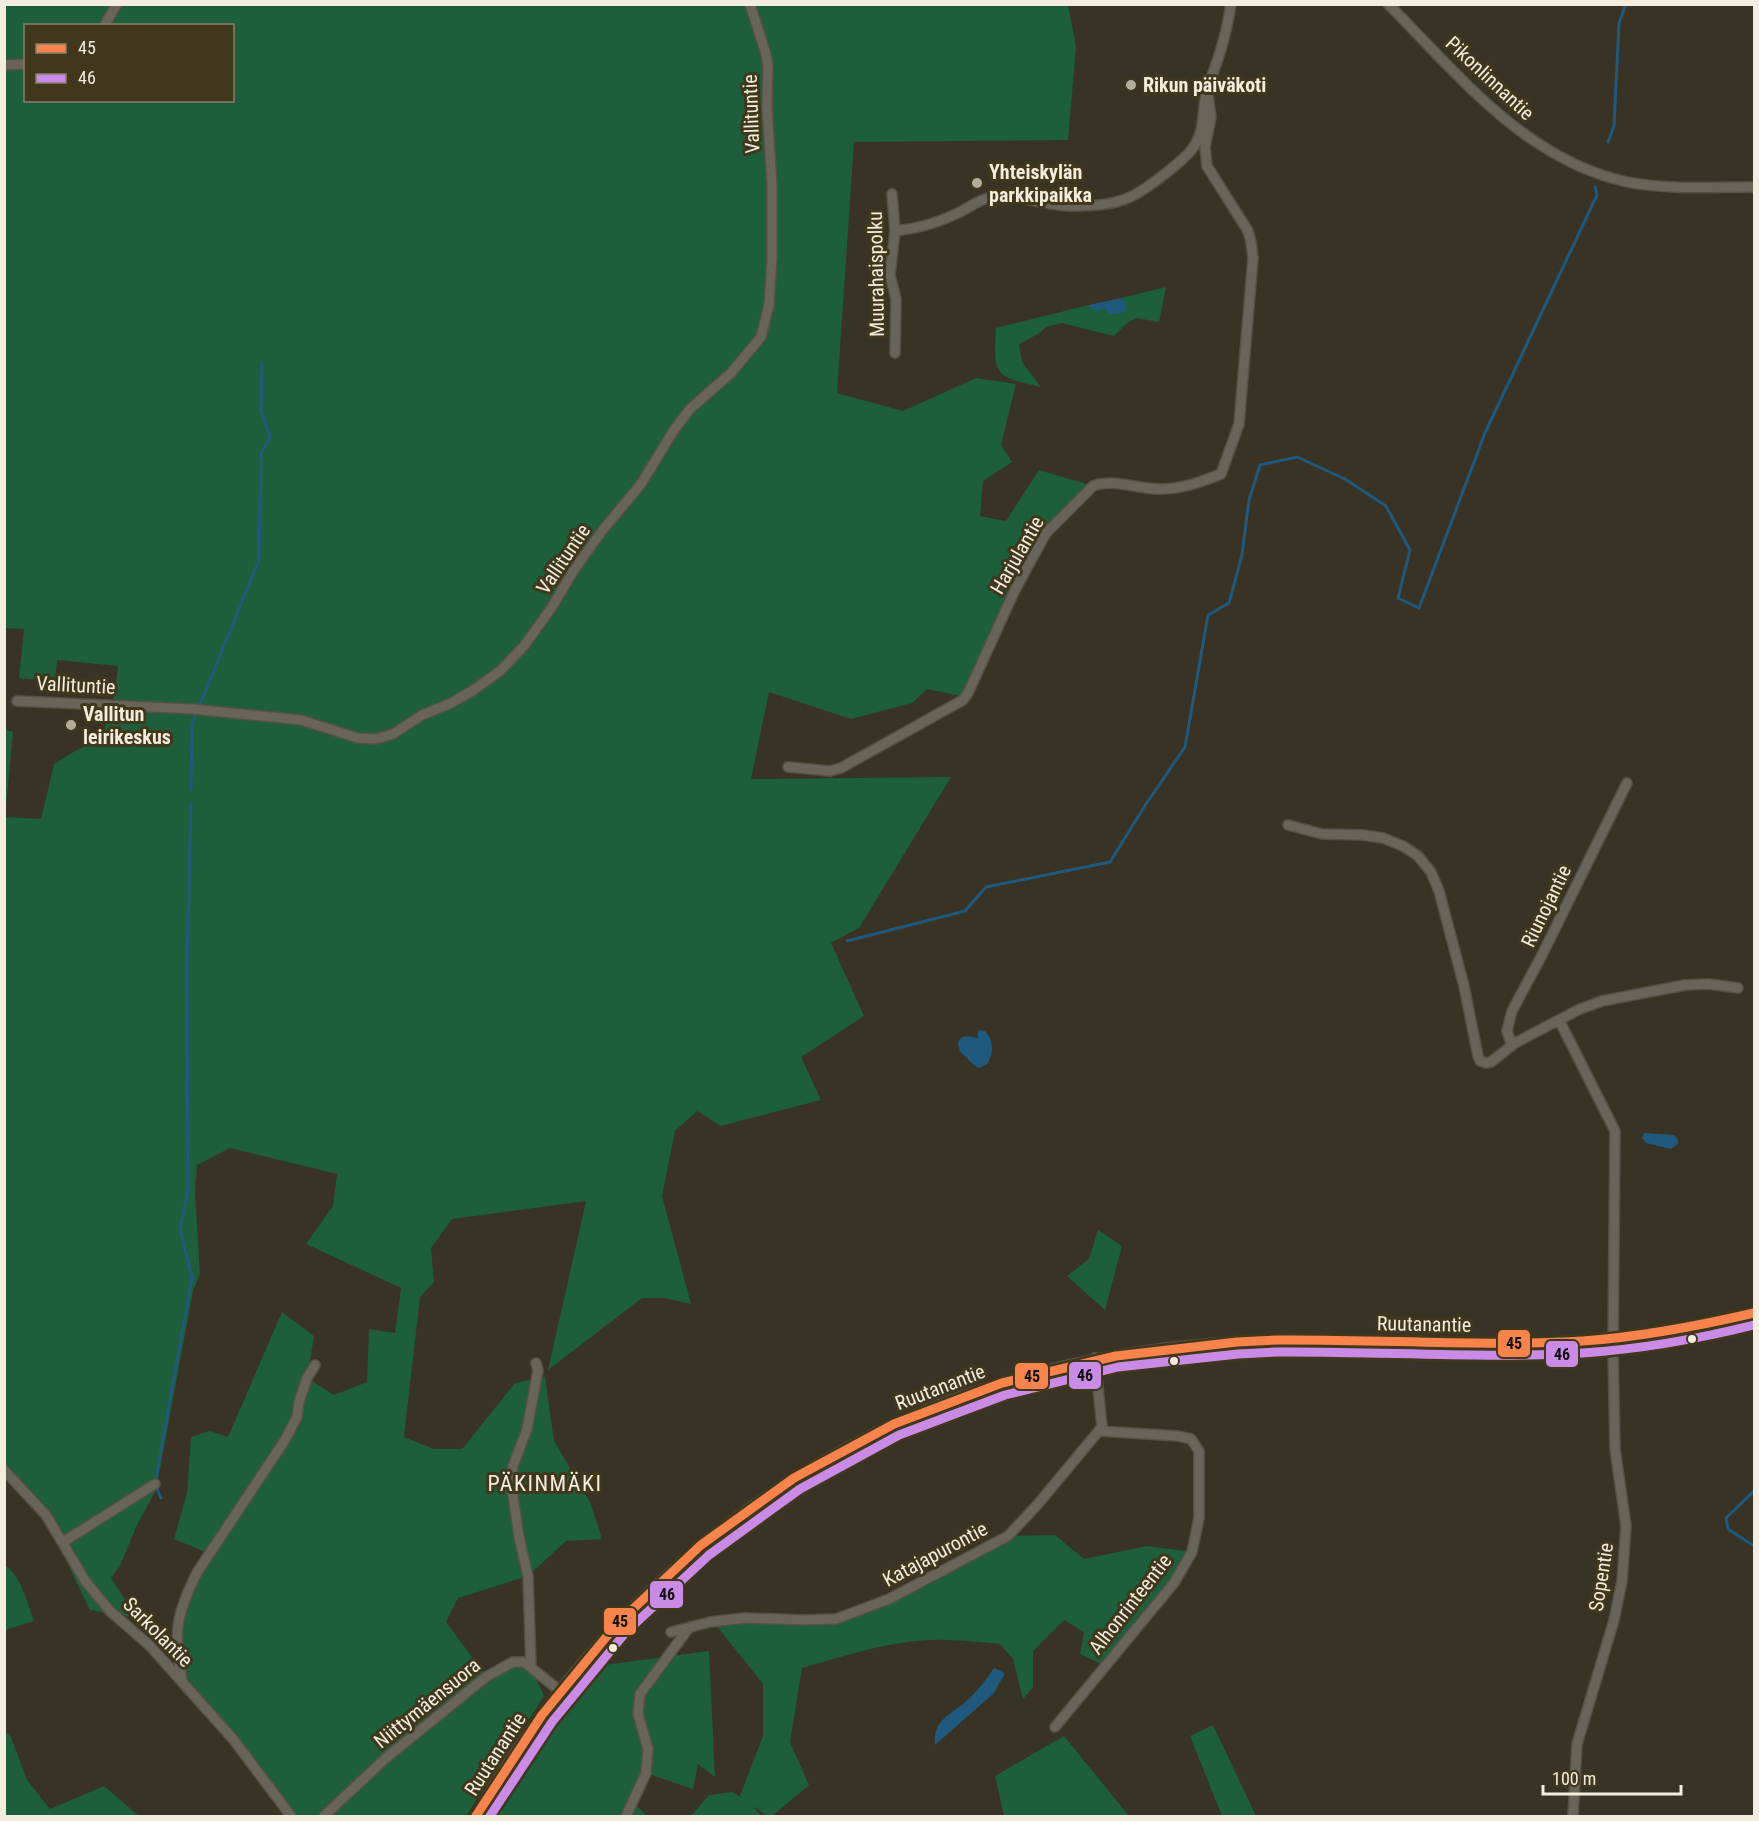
<svg xmlns="http://www.w3.org/2000/svg" width="1759" height="1821" font-family="'Roboto Condensed',sans-serif">
<style>
.green{fill:#1c5f3a;fill-rule:evenodd}
.water{fill:#1f597e}
.lines{fill:none;stroke-linecap:round;stroke-linejoin:round}
.stream{stroke:#1f597e;stroke-width:3}
.minor-casing{stroke:#555044;stroke-width:12}
.minor{stroke:#686459;stroke-width:9}
.bus-1-casing{stroke:#40371d;stroke-width:14}
.bus-2-casing{stroke:#40371d;stroke-width:14}
.bus-1{stroke:#f8844c;stroke-width:9}
.bus-2{stroke:#ca8be6;stroke-width:9}
.poi-dot{fill:#b2ac9d;stroke:#40371d;stroke-width:2}
.bus-dot{fill:#f3edde;stroke:#40371d;stroke-width:2}
.labels{text-anchor:middle;stroke-width:6;stroke-linejoin:round;paint-order:stroke}
.street-label{font-size:20px;fill:#f3edde;stroke:#40371d}
.poi-label{font-size:20px;font-weight:bold;fill:#f3edde;stroke:#40371d;text-anchor:start}
.quarter-label{font-size:22px;letter-spacing:1.5px;fill:#f3edde;stroke:#40371d}
.line-badge{stroke:#40371d;stroke-width:2}
.pale-badge-label{font-size:16px;text-anchor:middle;font-weight:bold;fill:#111}
</style>
<rect width="100%" height="100%" fill="#383325"/>
<!-- green -->
<path class="green" d="M5,5H1068L1076,47L1068,140L854,142L837,393L903,411L976,378L1016,384L1001,445L1012,462L983,481L980,516L1006,521L1039,470L1093,486L1053,525L965,697L927,689L912,703L851,719L769,692L751,779L951,777L859,928L831,943L864,1016L801,1057L821,1100L721,1126L697,1111L675,1131L662,1196L691,1304L665,1298H642L548,1370L586,1201L452,1219L431,1248L434,1282L420,1297L404,1437L434,1449H462L515,1383L545,1377L554,1441L590,1502L602,1539L566,1541L528,1576L458,1598L446,1622L486,1676L513,1662L531,1667L544,1696L466,1816H291L182,1682L181,1609L210,1554L174,1539L187,1493L191,1437L210,1431L228,1437L282,1312L314,1336L307,1378L334,1395L367,1382L369,1329L395,1333L401,1288L306,1244L333,1206L337,1174L230,1148L197,1165L195,1192L200,1274L193,1291L156,1490L137,1525L120,1566L111,1578L137,1618L90,1610L49,1525L5,1477V730L13,732L5,817L41,819L54,764L77,750L102,739L115,692L118,666L57,660L55,681L19,678L24,629L5,628ZM26,26H232V100H26Z
M1166,287L1159,322L1136,318L1126,324L1114,336L1062,323L1046,327L1038,334L1019,344L1022,362L1041,387C995,376 993,377 996,328L1089,305L1090,308H1104L1108,312L1123,299L1121,298Z
M1098,1230L1122,1246L1105,1310L1067,1276L1089,1259Z
M1055,1535L1084,1559L1147,1546L1192,1552L1155,1605L1101,1664L1080,1654L1084,1632L1064,1620L1033,1651V1687L1023,1699L1013,1659L1000,1644C977,1642 953,1639 930,1640C886,1642 844,1656 802,1668L790,1742L809,1785L772,1816H767L753,1806L761,1816H691L709,1795L732,1792L742,1798L740,1796L763,1736V1684L716,1625L745,1618L836,1619L889,1599L1008,1536Z
M5,1566C20,1573 28,1605 34,1621L5,1630Z
M709,1651L715,1777L698,1764L693,1789L646,1773L633,1802L647,1816H495L547,1737L553,1721L597,1666Z
M1213,1725L1256,1816H1222L1190,1736Z
M5,1731L11,1737L27,1780L50,1809L104,1786L139,1816H5Z
M1064,1736L1129,1816H1004L995,1776Z"/>
<!-- water -->
<path class="water" d="M1121,298L1126,304L1125,310L1120,314H1110L1104,308L1099,311L1090,308L1089,305Z
M980,1030L985,1031C994,1041 994,1053 987,1064L979,1068C972,1065 967,1057 960,1052L958,1043C962,1033 969,1037 978,1038V1032Z
M1644,1133L1674,1135L1678,1140V1144L1671,1149L1646,1143L1642,1138Z
M994,1668L1005,1673L994,1693L935,1745C932,1718 955,1713 970,1698C979,1689 987,1678 994,1668Z"/>
<g class="lines">
<!-- stream -->
<path class="stream" d="M1608,142L1614,126L1619,23L1626,4
M191,790L192,724L259,560L261,454L270,436L261,410L262,363
M847,941L965,911L986,887L1110,862L1146,804L1185,747L1208,615L1229,603L1242,555L1249,500L1260,465L1297,457L1345,479L1386,506L1410,550L1398,598L1419,608L1485,433L1597,195L1595,187
M1754,1491L1726,1518L1728,1529L1754,1546
M161,1498L155,1484L192,1277L180,1229L188,1190L187,965L191,804"/>
<!-- minor casing -->
<g class="minor-casing">
<path id="minor" d="M1388,4C1458,74 1525,160 1627,182C1668,190 1712,187 1754,187
M104,26L117,4
M4,65L26,64
M892,194L895,231L890,275L896,299L895,353
M895,231C917,229 940,222 960,212C970,207 981,198 993,197C1018,193 1046,207 1074,206C1091,206 1112,205 1128,198C1143,192 1187,159 1195,145C1206,128 1201,106 1208,87C1219,57 1226,37 1231,4
M17,701L193,709L301,720L358,738L376,739L393,734L422,715L451,703L472,691L500,671L524,646L552,607L574,570L602,531L641,484L674,430L690,409L731,373L761,337L769,305L772,258V185L767,106L768,66L766,54L750,4
M788,767L830,771L841,768L963,700L968,693L1014,592L1046,533L1093,486C1113,478 1141,490 1162,489C1183,489 1203,481 1221,474L1239,424L1253,258L1251,242L1248,231L1207,166L1205,147L1211,117L1207,88
M1288,825L1322,834L1362,835L1383,838L1403,846L1418,856L1431,872L1439,891L1464,986L1478,1056L1480,1061L1486,1063L1491,1062L1515,1043L1580,1009L1602,1001L1685,985L1709,984L1738,988
M1559,1020L1615,1131L1613,1351L1615,1449L1626,1526L1622,1581L1614,1620L1577,1744L1573,1816
M1512,1046L1507,1031L1512,1011L1540,959L1627,783
M4,1470L46,1515L86,1582L110,1611L150,1646L233,1739L291,1816
M63,1542L155,1484
M671,1632L710,1622L745,1618L804,1620L836,1619L889,1599L1008,1536L1038,1504L1102,1427L1095,1358
M531,1667L528,1576L519,1537L511,1482L513,1466L527,1429L538,1370L536,1363
M182,1679C173,1633 176,1614 198,1571L285,1440L297,1417L299,1402L307,1378L315,1365
M1055,1727L1174,1583L1192,1552L1199,1518V1451L1191,1439L1178,1436L1099,1431
M324,1816L386,1758L486,1677L513,1662H524L560,1691
M476,1816C639,1531 907,1359 1237,1342C1344,1336 1452,1346 1559,1342C1625,1340 1690,1329 1754,1313
M626,1816L646,1773L648,1749L638,1714L640,1694L688,1629"/>
</g>
<!-- minor -->
<use href="#minor" class="minor"/>
<!-- bus-1 casing -->
<g class="bus-1-casing">
<path id="bus-1" d="M476,1816L542,1715L617,1624L701,1545L794,1478L894,1424L1002,1383L1116,1356L1237,1342L1277,1340C1379,1339 1481,1347 1583,1341C1641,1337 1698,1326 1754,1313"/>
</g>
<!-- bus-2 casing -->
<g class="bus-2-casing">
<path id="bus-2" d="M490,1816L552,1722L626,1632L709,1555L800,1489L899,1435L1005,1395L1118,1367L1238,1354L1277,1352C1379,1351 1482,1359 1583,1353C1641,1349 1698,1339 1754,1325"/>
</g>
<!-- bus-1 -->
<use href="#bus-1" class="bus-1"/>
<!-- bus-2 -->
<use href="#bus-2" class="bus-2"/>
</g>
<!-- markers -->
<g class="poi-dot">
<circle cx="1131" cy="85" r="6"/>
<circle cx="977" cy="183" r="6"/>
<circle cx="71" cy="725" r="6"/>
</g>
<g class="bus-dot">
<circle cx="1692" cy="1339" r="5"/>
<circle cx="1174" cy="1361" r="5"/>
<circle cx="613" cy="1648" r="5"/>
</g>
<g class="labels">
<!-- street labels -->
<g class="street-label">
<text transform="translate(1490 78) rotate(43)" y="7">Pikonlinnantie</text>
<text transform="translate(751 114) rotate(-92)" y="7">Vallituntie</text>
<text transform="translate(876 274) rotate(-91)" y="7">Muurahaispolku</text>
<text transform="translate(1017 555) rotate(-60)" y="7">Harjulantie</text>
<text transform="translate(563 559) rotate(-56)" y="7">Vallituntie</text>
<text transform="translate(76 685) rotate(3)" y="7">Vallituntie</text>
<text transform="translate(1546 906) rotate(-64)" y="7">Riunojantie</text>
<text transform="translate(1424 1324) rotate(1)" y="7">Ruutanantie</text>
<text transform="translate(940 1387) rotate(-21)" y="7">Ruutanantie</text>
<text transform="translate(935 1554) rotate(-28)" y="7">Katajapurontie</text>
<text transform="translate(1601 1577) rotate(-81)" y="7">Sopentie</text>
<text transform="translate(1130 1604) rotate(-52)" y="7">Alhonrinteentie</text>
<text transform="translate(158 1632) rotate(45)" y="7">Sarkolantie</text>
<text transform="translate(427 1703) rotate(-39)" y="7">Niittymäensuora</text>
<text transform="translate(495 1754) rotate(-57)" y="7">Ruutanantie</text>
</g>
<!-- poi labels -->
<g class="poi-label">
<text x="1143" y="92">Rikun päiväkoti</text>
<text x="989" y="179">Yhteiskylän<tspan x="989" dy="23">parkkipaikka</tspan></text>
<text x="83" y="721">Vallitun<tspan x="83" dy="23">leirikeskus</tspan></text>
</g>
<!-- quarter labels -->
<g class="quarter-label">
<text x="545" y="1491">PÄKINMÄKI</text>
</g>
</g>
<g class="line-badge">
<rect x="1497" y="1329" width="34" height="29" rx="6" fill="#f8844c"/>
<rect x="1545" y="1340" width="34" height="28" rx="6" fill="#ca8be6"/>
<rect x="1068" y="1361" width="34" height="29" rx="6" fill="#ca8be6"/>
<rect x="1014" y="1362" width="35" height="28" rx="6" fill="#f8844c"/>
<rect x="649" y="1580" width="35" height="29" rx="6" fill="#ca8be6"/>
<rect x="603" y="1607" width="34" height="29" rx="6" fill="#f8844c"/>
</g>
<g class="pale-badge-label">
<text x="1514" y="1349">45</text>
<text x="1562" y="1360">46</text>
<text x="1085" y="1381">46</text>
<text x="1032" y="1382">45</text>
<text x="667" y="1600">46</text>
<text x="620" y="1627">45</text>
</g>
<!-- border -->
<rect width="1759" height="1821" fill="none" stroke="#f3edde" stroke-width="12"/>
<!-- legend -->
<rect x="24" y="24" width="210" height="78" fill="#40371d" stroke="#88806a" stroke-width="1.5"/>
<rect x="36" y="44" width="30" height="9" fill="#f8844c" stroke="#88806a" stroke-width="1.5"/>
<text x="78" y="54" font-size="18" fill="#f3edde">45</text>
<rect x="36" y="74" width="30" height="9" fill="#ca8be6" stroke="#88806a" stroke-width="1.5"/>
<text x="78" y="84" font-size="18" fill="#f3edde">46</text>
<!-- scale -->
<path d="M1543 1785v9h138v-9" fill="none" stroke="#f3edde" stroke-width="3"/>
<text x="1552" y="1785" font-size="18" fill="#f3edde" stroke="#40371d" stroke-width="4.5" paint-order="stroke">100 m</text>
</svg>
